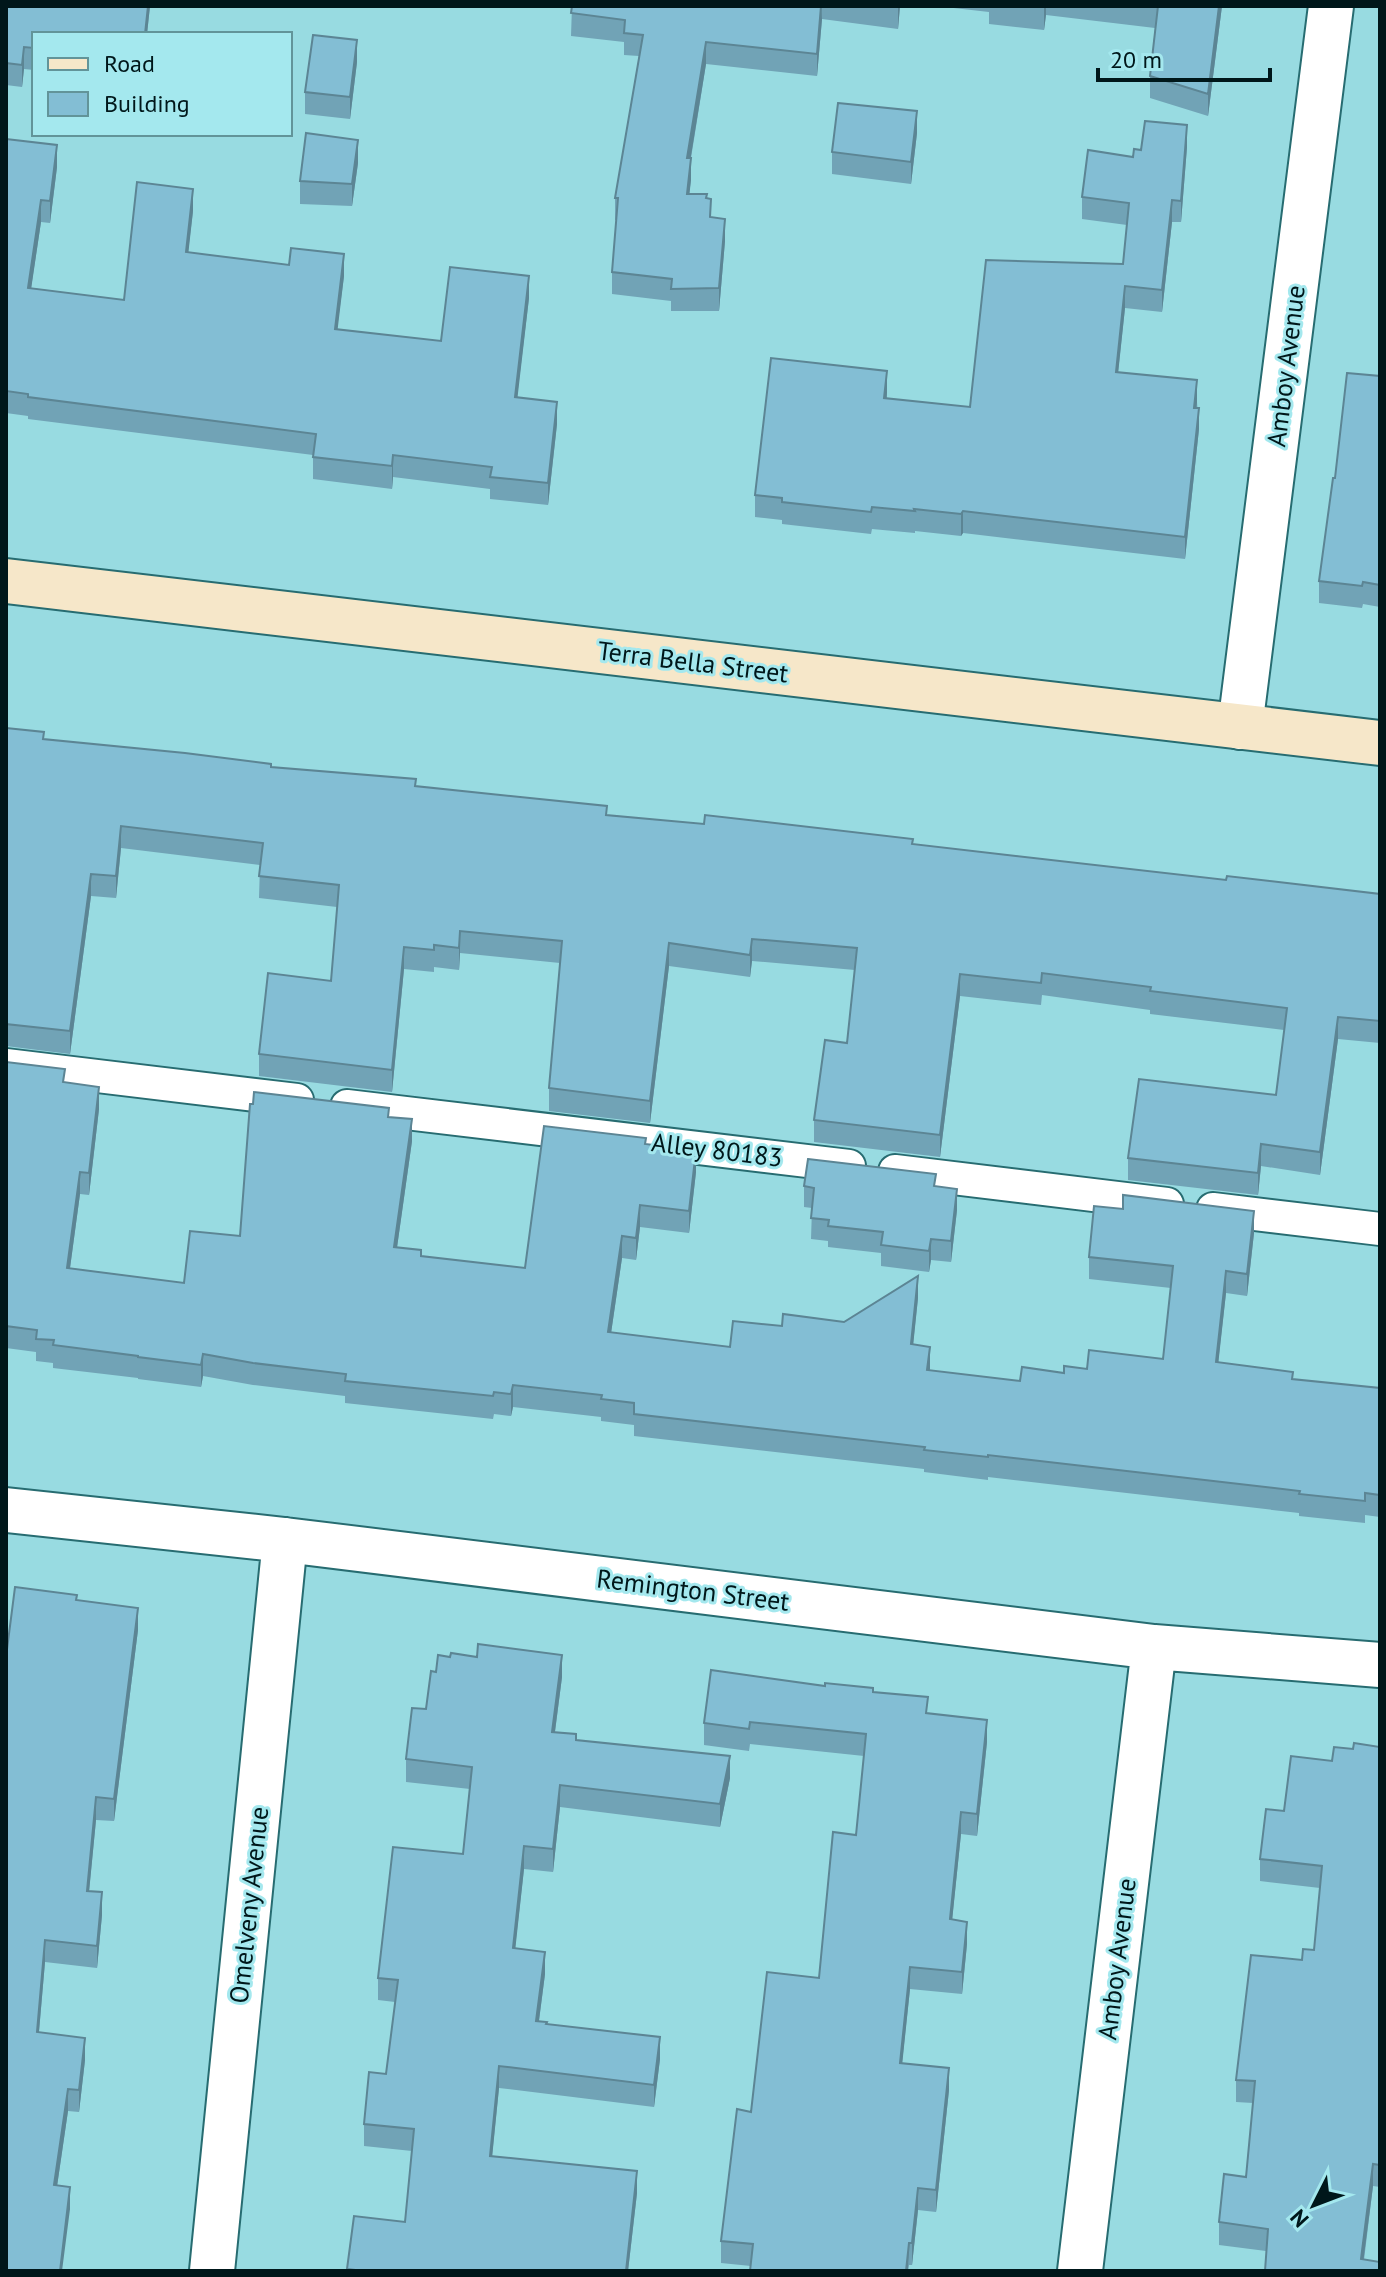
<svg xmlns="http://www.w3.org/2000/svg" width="1386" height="2277" font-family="'PT Sans',sans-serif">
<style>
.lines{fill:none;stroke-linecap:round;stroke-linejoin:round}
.service-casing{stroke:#276c71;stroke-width:36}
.minor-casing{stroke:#276c71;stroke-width:48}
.secondary-casing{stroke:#276c71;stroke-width:48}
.service{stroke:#fff;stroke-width:32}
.minor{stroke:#fff;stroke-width:44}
.secondary{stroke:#f6e7c9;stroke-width:44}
.wall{fill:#71a3b6}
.shaded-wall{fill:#5c8594}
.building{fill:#83bed4;stroke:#5c8594;stroke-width:2}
.labels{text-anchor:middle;stroke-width:6;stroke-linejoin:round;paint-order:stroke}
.street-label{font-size:26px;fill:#00171a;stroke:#a4e8ee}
</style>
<rect width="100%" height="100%" fill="#98dbe1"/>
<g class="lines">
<!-- service casing -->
<g class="service-casing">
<path id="service" d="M6,1065L297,1100
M347,1106L849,1166
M895,1171L1167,1204
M1213,1209L1380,1229"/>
</g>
<!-- minor casing -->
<g class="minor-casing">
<path id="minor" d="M1240,727L1331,6
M6,1510L285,1540L1154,1647L1380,1665
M212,2271L285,1540
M1080,2271L1154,1647"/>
</g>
<!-- secondary casing -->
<g class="secondary-casing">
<path id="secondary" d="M6,581L1380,743"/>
</g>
<!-- service -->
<use href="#service" class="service"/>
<!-- minor -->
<use href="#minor" class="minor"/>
<!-- secondary -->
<use href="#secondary" class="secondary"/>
</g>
<!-- wall -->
<path class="wall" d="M6,6H150L147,34H34V70L24,69L22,87L6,85Z
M572,6H900L898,29L822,19L817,76L706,64L691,158V180L689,194L707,198L711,218L725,241L719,311H671V301L612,294V272L616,220H615V198L639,56L624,55V42L571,36Z
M936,6H1222L1208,116L1150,98V76L1155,28L1046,15L1044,30L989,24V12Z
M357,62L350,119L305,114V92Z
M917,133L911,184L832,174V152Z
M6,139L57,167L50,223L41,222L31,288L124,300L193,211L188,252L344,276L337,329L441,341L529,298L517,397L557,424L548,505L490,499V489L393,477L392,489L313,479V455L28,419V416L6,413Z
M1187,147L1181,222H1172L1162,312L1125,308L1118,372L1197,402L1199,429L1185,559L963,533L961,536L915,531V533L872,529L871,534L782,524V520L755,517V495L887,393V398L970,407L1123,264L1127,225L1082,219V197L1141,150Z
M358,163L352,206L300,204V181Z
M1380,376V607L1363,604L1362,608L1319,603V581L1335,478Z
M6,728L44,739L416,786L607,815L913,844L1226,880L1380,894V1043L1338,1039L1320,1175L1261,1166L1258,1195L1128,1180V1158L1276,1095L1284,1030L1150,1014V1010L1042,995L1041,1005L960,996L940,1157L814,1142V1120L847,1043L855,970L752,961L750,977L669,966L650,1123L549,1111V1088L560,963L460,953L459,970L434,967V972L404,969L392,1092L259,1076V1054L331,981L337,907L259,898L260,865L121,848L116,898L91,896L70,1054L6,1046Z
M6,1062L65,1082L99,1109L89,1195L80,1194L70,1268L184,1283L389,1117L412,1141L397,1247L421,1256L525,1268L646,1144L696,1172L689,1233L640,1227L636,1260L622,1258L611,1333L730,1347L782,1326L844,1322L918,1298L913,1344L930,1371L1020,1381L1087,1369L1163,1359L1171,1288L1089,1279V1257L1254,1233L1247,1296L1226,1293L1218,1363L1293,1379L1380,1388V1517L1365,1515V1523L1299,1516V1513L988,1477V1480L924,1472V1469L634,1436V1425L601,1421V1417L513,1407L511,1416L494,1414L493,1419L345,1403V1396L253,1385L203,1376L201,1387L138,1379V1378L53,1368V1363L36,1361V1352L6,1348Z
M804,1186H936L957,1210L951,1262L931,1260L929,1272L881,1266V1253L828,1247V1241L811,1239L812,1208L804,1207Z
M77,1600L138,1630L114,1821L96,1820L89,1891L102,1915L97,1968L45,1962L39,2032L85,2060L79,2112L68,2111L57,2186L70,2209L6,2271Z
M436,1672L562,1677L555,1732L576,1740L730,1778L720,1827L560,1807L553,1872L524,1869L515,1948L545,1974L539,2021L660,2059L654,2107L499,2088L492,2156L637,2193L628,2271H347L354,2216L405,2222L412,2151L364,2146V2124L386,2074L395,2002L378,2000V1978L463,1854L470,1789L406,1782V1759L426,1709Z
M873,1692L928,1713L987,1742L977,1836L961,1834L952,1920L967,1944L962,1994L910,1989L902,2063L949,2090L936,2212L918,2210L912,2265H909L908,2271H750L751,2266L721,2263V2241L751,2112L819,1978L856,1835L864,1756L750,1744L749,1751L704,1745V1723Z
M1380,1747V2187L1373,2186L1364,2260L1266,2251L1219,2245V2222L1246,2177L1253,2103L1236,2102V2080L1302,1960L1314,1950L1320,1888L1260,1881V1859L1284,1811L1332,1761L1353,1749Z"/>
<!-- shaded-wall -->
<path class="shaded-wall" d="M148,6H150L147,34H145Z
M821,6L822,19L817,76V54Z
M898,6H900L898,29Z
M1044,6H1046V15L1044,30Z
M1219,6H1222L1208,116V94Z
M357,40V62L350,119V97Z
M706,42V64L687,180V158Z
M24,47V69L22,87V65Z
M917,111V133L911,184V162Z
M1187,125V147L1181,222V201Z
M358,140V163L352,206V184Z
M57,145V167L50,223V201Z
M691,158V180L687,216V194Z
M193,189V211L186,274V252Z
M41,200V222L28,310V288Z
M1172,200V222L1162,312V290Z
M725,219V241L719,311V288Z
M344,254V276L335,351V329Z
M529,276V298L515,419V397Z
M1125,286V308L1116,393V372Z
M887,371V393L884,420V398Z
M1197,380V402L1194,430V408Z
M557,402V424L548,505V483Z
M1199,408V429L1185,559V537Z
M393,455V477L392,489V466Z
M963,511V533L961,536V514Z
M121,826V848L116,898V876Z
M91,874V896L70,1054V1031Z
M460,931V953L459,970V948Z
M752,939V961L750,977V955Z
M669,943V966L650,1123V1101Z
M404,947V969L392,1092V1070Z
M960,974V996L940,1157V1135Z
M1338,1017V1039L1320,1175V1152Z
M99,1087V1109L89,1195V1173Z
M412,1119V1141L394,1269V1247Z
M1261,1144V1166L1258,1195V1173Z
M696,1150V1172L689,1233V1211Z
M80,1172V1194L67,1290V1268Z
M957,1189V1210L951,1262V1241Z
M640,1205V1227L636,1260V1238Z
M1254,1211V1233L1247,1296V1274Z
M622,1236V1258L608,1354V1332Z
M931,1239V1260L929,1272V1251Z
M1226,1271V1293L1216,1384V1362Z
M918,1276V1298L911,1366V1344Z
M930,1347V1369L927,1393V1370Z
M203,1354V1376L201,1387V1365Z
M513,1385V1407L511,1416V1394Z
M138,1608V1630L114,1821V1799Z
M562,1655V1677L552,1754V1732Z
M987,1720V1742L977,1836V1814Z
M730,1756V1778L720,1827V1804Z
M560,1785V1807L553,1872V1849Z
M96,1797V1820L87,1913V1891Z
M961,1812V1834L950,1941V1919Z
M524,1846V1869L513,1970V1948Z
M102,1892V1915L97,1968V1946Z
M967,1922V1944L962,1994V1972Z
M45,1940V1962L37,2054V2032Z
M545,1952V1974L536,2043V2021Z
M910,1967V1989L900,2085V2063Z
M660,2037V2059L654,2107V2085Z
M85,2038V2060L79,2112V2090Z
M499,2066V2088L490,2178V2156Z
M949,2068V2090L936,2212V2190Z
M68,2089V2111L54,2207V2185Z
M1373,2164V2186L1362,2271L1361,2259Z
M637,2171V2193L628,2271H626Z
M70,2187V2209L62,2271H60Z
M918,2188V2210L912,2265V2243Z
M909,2243L908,2271H906Z"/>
<!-- building -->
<path class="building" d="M6,6H148L145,34H34V48L24,47L22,65L6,63Z
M572,6H821L817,54L706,42L687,158H691L687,194H707L706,198L711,199L710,217L725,219L719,288L671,289L672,279L612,272L618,198H615L643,35L624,33L625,20L571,13Z
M1154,6H1219L1208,94L1150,76L1158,6Z
M313,35L357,40L350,97L305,92Z
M838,103L917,111L911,162L832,152Z
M1145,121L1187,125L1181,201L1172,200L1162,290L1125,286L1116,372L1197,380L1194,408H1199L1185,537L963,511L961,514L914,509L915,511L872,507L871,512L782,502V498L755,495L771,358L887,371L884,398L970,407L986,260L1123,264L1129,203L1082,197L1088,150L1133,157L1134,149L1141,150Z
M306,133L358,140L352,184L300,181Z
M6,139L57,145L50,201L41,200L28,288L124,300L137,182L193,189L186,252L289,265L291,248L344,254L335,329L441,341L450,267L529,276L515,397L557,402L548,483L490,477L492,467L393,455L392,466L313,457L316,434L28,397V394L6,391Z
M1347,373L1380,376V585L1363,582L1362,586L1319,581L1333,478H1335Z
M6,728L44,732L43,739L185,753L271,764V767L416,779L415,786L607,806L606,815L704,824L705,815L913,839L912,844L1226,880L1227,876L1380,894V1021L1338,1017L1320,1152L1261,1144L1258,1173L1128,1158L1139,1079L1276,1095L1287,1008L1150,991L1151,987L1042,973L1041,983L960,974L940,1135L814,1120L825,1040L847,1043L857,948L752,939L750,955L669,943L650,1101L549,1088L562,941L460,931L459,948L434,945V950L404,947L392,1070L259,1054L268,973L331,981L339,885L259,876L263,843L121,826L116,876L91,874L70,1031L6,1024Z
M6,1062L65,1069L63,1082L99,1087L89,1173L80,1172L67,1268L184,1283L190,1231L240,1236L250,1104H253L254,1092L389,1108L388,1117L412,1119L394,1247L421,1250V1256L525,1268L544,1126L646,1138L645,1144L696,1150L689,1211L640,1205L636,1238L622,1236L608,1332L730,1347L733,1321L782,1326L783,1314L844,1322L918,1276L911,1344L930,1347L927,1370L1020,1381L1022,1367L1064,1373V1366L1087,1369L1089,1350L1163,1359L1173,1266L1089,1257L1094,1206L1123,1209V1195L1254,1211L1247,1274L1226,1271L1216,1362L1293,1372L1292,1379L1380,1388V1495L1365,1493V1501L1299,1494L1300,1491L988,1455V1457L924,1450L925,1447L634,1414V1403L601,1399L602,1395L513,1385L511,1394L494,1392L493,1396L345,1381L346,1374L253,1363L203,1354L201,1365L138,1357V1356L53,1345L54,1340L36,1339L37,1330L6,1326Z
M808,1159L936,1174L934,1186L957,1189L951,1241L931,1239L929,1251L881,1245L883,1232L828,1226L829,1220L811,1218L814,1188L804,1186Z
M15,1587L77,1595L76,1600L138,1608L114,1799L96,1797L87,1891L102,1892L97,1946L45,1940L37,2032L85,2038L79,2090L68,2089L54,2185L70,2187L60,2271H6V1657Z
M478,1644L562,1655L552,1732L576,1734V1740L730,1756L720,1804L560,1785L553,1849L524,1846L513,1948L545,1952L536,2021L547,2022L546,2024L660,2037L654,2085L499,2066L490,2156L637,2171L626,2271H364L347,2269L354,2216L405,2222L414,2129L364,2124L369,2072L386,2074L398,1980L378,1978L393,1847L463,1854L472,1767L406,1759L412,1708L426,1709L431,1671L436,1672L438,1655L450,1657L451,1653L477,1657Z
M711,1670L825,1686V1683L873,1688V1692L928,1697L926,1713L987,1720L977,1814L961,1812L950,1919L967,1922L962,1972L910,1967L900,2063L949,2068L936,2190L918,2188L912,2243H909L906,2271H750L753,2244L721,2241L737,2109L751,2112L767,1972L819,1978L833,1832L856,1835L866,1734L750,1722L749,1729L704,1723Z
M1354,1743L1380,1747V2165L1373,2164L1361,2259L1380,2262V2271H1265L1268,2229L1219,2222L1224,2174L1246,2177L1255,2081L1236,2080L1251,1955L1302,1960L1303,1949L1314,1950L1322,1866L1260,1859L1266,1809L1284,1811L1291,1756L1332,1761L1334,1747L1353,1749Z"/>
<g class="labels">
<!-- street labels -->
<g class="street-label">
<text transform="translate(1286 366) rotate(-83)" y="9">Amboy Avenue</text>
<text transform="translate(693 662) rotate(7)" y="9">Terra Bella Street</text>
<text transform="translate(717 1150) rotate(7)" y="9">Alley 80183</text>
<text transform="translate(693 1590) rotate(7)" y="9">Remington Street</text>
<text transform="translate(249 1905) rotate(-84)" y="9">Omelveny Avenue</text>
<text transform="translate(1117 1959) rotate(-83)" y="9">Amboy Avenue</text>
</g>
</g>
<!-- border -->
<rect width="1386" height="2277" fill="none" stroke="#00171a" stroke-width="16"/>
<!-- legend -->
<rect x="32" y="32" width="260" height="104" fill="#a4e8ee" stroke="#629499" stroke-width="2"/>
<rect x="48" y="58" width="40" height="12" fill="#f6e7c9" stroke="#629499" stroke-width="2"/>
<text x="104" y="72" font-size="24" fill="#00171a">Road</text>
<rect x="48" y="92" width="40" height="24" fill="#83bed4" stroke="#629499" stroke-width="2"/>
<text x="104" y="112" font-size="24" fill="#00171a">Building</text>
<!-- north arrow -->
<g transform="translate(1314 2205) rotate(228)" stroke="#a4e8ee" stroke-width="6" paint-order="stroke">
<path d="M0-6L14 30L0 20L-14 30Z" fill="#00171a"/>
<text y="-12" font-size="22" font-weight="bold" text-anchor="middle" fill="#00171a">N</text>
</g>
<!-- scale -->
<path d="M1098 68v12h172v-12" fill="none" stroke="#00171a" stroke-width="4"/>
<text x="1110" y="68" font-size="24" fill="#00171a" stroke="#a4e8ee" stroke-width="6" paint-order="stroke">20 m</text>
</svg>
